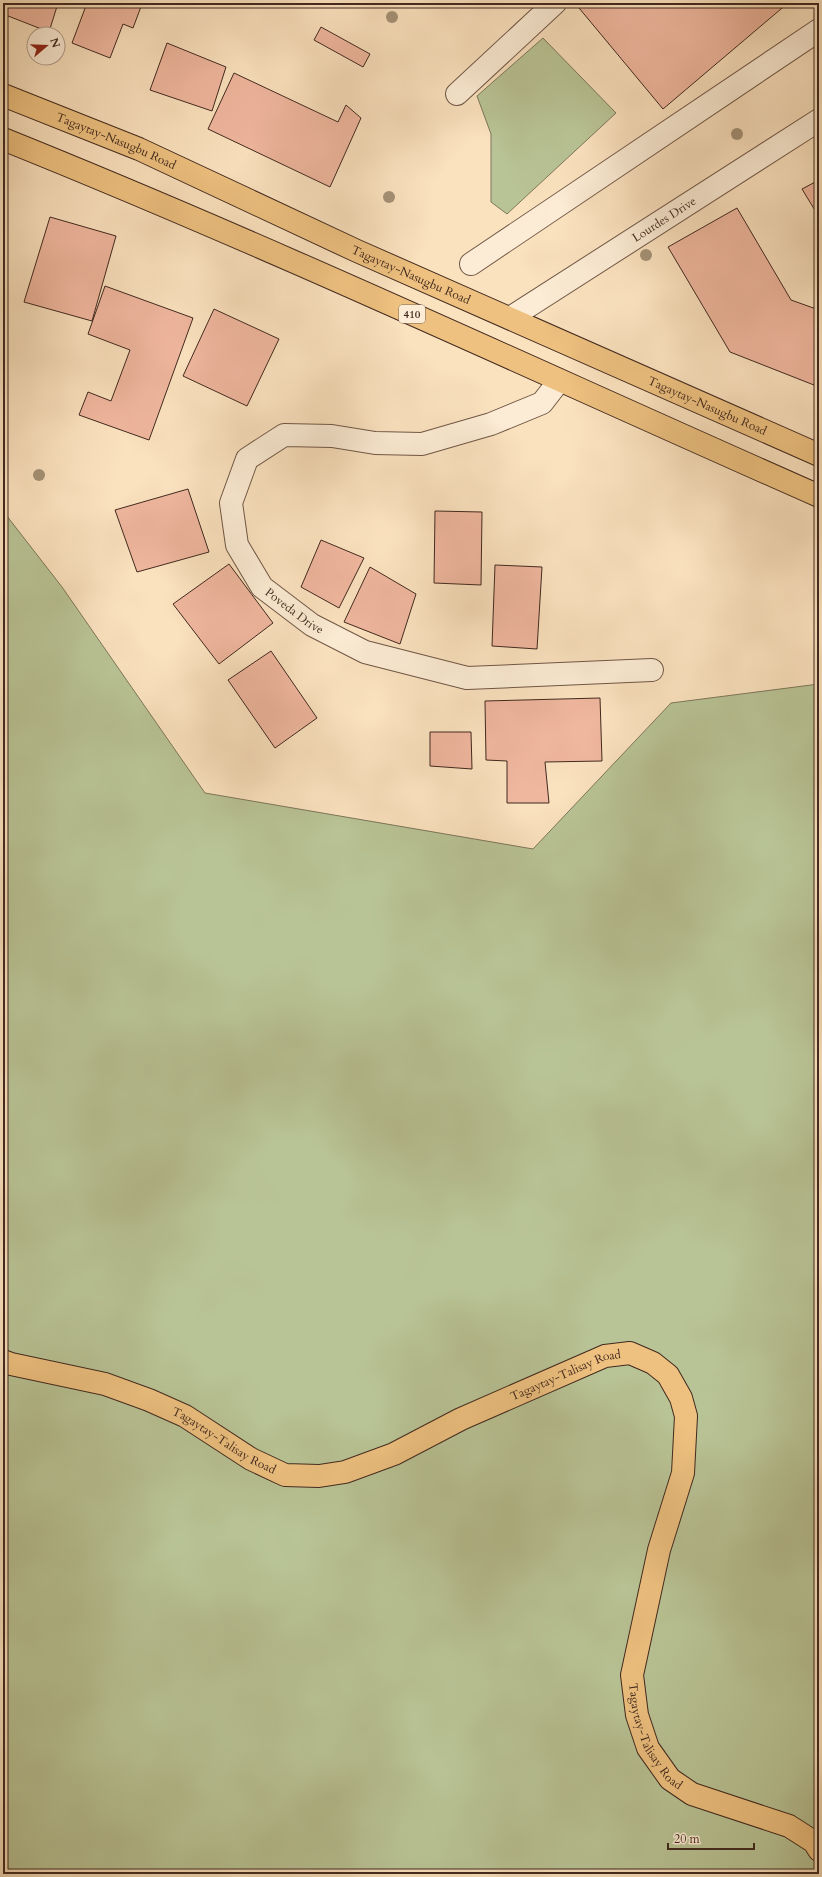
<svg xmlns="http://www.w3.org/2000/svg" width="822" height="1877" font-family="Cardo,serif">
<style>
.green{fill:#b9c496;stroke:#7d765a}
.building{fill:#f0b79f;stroke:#41291e}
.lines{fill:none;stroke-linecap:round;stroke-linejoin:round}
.minor-casing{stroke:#705746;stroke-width:24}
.major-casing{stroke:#41291e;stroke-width:24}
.minor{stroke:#fcecd5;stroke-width:22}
.major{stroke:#eec180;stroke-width:22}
.tree{fill:#a59277}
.labels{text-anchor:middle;stroke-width:3;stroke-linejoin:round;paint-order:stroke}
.shield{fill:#fcecd5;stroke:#796455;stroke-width:1}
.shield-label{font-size:11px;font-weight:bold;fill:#41291e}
.street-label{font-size:12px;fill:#41291e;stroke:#fcecd5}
</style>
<rect width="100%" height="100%" fill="#fbe2bf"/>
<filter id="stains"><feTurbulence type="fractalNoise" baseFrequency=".005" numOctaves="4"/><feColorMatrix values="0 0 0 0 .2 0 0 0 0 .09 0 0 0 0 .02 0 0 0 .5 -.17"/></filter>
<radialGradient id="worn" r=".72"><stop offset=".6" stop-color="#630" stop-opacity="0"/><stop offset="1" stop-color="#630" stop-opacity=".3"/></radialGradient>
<!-- green -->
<path class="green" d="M543,38L616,113L507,214L491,202V134L477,96Z
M3,511L62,587L205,793L533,849L671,703L819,684V1874H3Z"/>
<!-- building -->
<path class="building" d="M3,3H58L49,32L3,14Z
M87,3L142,4L133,28L123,24L110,58L72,43Z
M585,3H788L663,109L579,8Z
M321,27L370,54L363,67L314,40Z
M167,43L226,67L212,111L150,90Z
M234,73L338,122L346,105L361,118L330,187L208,129Z
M3,167L7,168L3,184Z
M819,180V217L802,189Z
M737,208L791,300L819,310V387L730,352L668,247Z
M50,217L116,236L92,321L24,302Z
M105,286L193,318L149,440L79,415L88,392L111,401L130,350L88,334Z
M214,309L279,339L247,406L183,376Z
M188,489L209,552L137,572L115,510Z
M435,511L482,512L481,585L434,583Z
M321,540L364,558L339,608L301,587Z
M229,564L273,623L219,664L173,604Z
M495,565L542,567L537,649L492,646Z
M370,567L416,594L400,644L344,622Z
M271,651L317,718L275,748L228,680Z
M600,698L602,761L545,762L549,803H507V761L486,760L485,701Z
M430,732H471L472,769L430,766Z"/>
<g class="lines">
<!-- minor casing -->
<g class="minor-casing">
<g id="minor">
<path d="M457,94L555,3"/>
<path d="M471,264L819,30"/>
<path id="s1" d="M510,318L819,120"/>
<path id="s2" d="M559,381L542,403L491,424L422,444L375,443L332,436L284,435L247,459L231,503L237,545L262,587L312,625L365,652L467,678L652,670"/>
</g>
</g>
<!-- major casing -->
<g class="major-casing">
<g id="major">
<path id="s3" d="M3,95L139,149L357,251L819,455"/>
<path d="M3,139C279,250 547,376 819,496"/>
<path id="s4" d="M3,1361L11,1364L105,1384L149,1400L185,1416L251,1459L285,1475L319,1476L345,1472L394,1454L461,1419L605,1356L630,1353L653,1363L668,1375L681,1398L686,1416L683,1473L659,1550L632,1675L637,1715L648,1748L670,1779L692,1794L789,1826L814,1842L819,1850"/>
</g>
</g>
<!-- minor -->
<use href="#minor" class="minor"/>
<!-- major -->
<use href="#major" class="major"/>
</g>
<!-- trees -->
<g class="tree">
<circle cx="392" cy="17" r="6"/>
<circle cx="737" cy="134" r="6"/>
<circle cx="389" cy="197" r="6"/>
<circle cx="646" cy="255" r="6"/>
<circle cx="39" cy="475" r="6"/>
</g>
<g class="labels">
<!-- shield labels -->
<rect class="shield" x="399" y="305" width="26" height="18" rx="3"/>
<g class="shield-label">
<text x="412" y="318">410</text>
</g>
<!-- street labels -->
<g class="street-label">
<text dy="4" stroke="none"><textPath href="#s3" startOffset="122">Tagaytay-Nasugbu Road</textPath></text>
<text dy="4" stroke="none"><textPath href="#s1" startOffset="183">Lourdes Drive</textPath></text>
<text dy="4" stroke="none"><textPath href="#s3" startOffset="446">Tagaytay-Nasugbu Road</textPath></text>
<text dy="4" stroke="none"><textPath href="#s3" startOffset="770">Tagaytay-Nasugbu Road</textPath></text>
<text dy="4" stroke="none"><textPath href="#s2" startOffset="516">Poveda Drive</textPath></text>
<text dy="4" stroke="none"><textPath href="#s4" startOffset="609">Tagaytay-Talisay Road</textPath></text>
<text dy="4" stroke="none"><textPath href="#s4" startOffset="237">Tagaytay-Talisay Road</textPath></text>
<text dy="4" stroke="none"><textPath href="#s4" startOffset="1100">Tagaytay-Talisay Road</textPath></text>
</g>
</g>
<!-- margin -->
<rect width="822" height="1877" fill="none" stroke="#fbe2bf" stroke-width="16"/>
<rect x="4" y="4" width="814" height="1869" fill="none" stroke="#41291e" stroke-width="2"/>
<rect x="8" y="8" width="806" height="1861" fill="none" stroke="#41291e"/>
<!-- north arrow -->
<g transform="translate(46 46) rotate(71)"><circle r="19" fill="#fcecd5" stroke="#b19e8c"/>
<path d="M0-3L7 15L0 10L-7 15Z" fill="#8f2418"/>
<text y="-6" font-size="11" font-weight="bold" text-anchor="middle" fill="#41291e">N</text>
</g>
<!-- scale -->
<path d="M668 1843v6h86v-6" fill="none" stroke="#41291e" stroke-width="2"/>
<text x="674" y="1843" font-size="12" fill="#41291e" stroke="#fcecd5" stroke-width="3" paint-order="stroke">20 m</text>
<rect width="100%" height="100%" filter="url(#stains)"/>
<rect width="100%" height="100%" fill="url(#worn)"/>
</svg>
